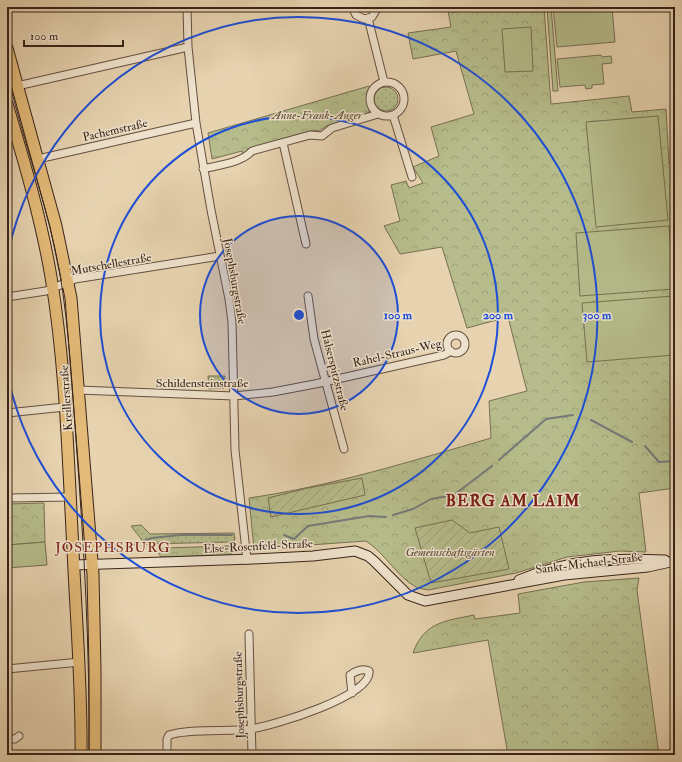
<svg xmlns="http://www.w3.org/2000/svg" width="682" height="762" font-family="'IM FELL Double Pica',serif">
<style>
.grass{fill:url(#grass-dots);stroke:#777052}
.forest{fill:url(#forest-crowns);stroke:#777052}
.garden{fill:url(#garden-furrows);stroke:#777052}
.pitch{fill:#b6bc8b;stroke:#777052}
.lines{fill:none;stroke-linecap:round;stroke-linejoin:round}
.stream{stroke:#757a79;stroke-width:2}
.street-casing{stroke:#645040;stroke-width:9}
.secondary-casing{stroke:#38241a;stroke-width:11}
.primary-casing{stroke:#38241a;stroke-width:13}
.street{stroke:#efe2cc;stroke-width:7}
.secondary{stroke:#efe2cc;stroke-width:9}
.primary{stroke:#e4ba78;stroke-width:11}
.tram{stroke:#38241a;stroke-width:1}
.ring{fill:none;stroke:#1d4ed8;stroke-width:2}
.labels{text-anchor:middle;stroke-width:3;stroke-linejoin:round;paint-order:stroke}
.park-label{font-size:12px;font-style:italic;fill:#584a36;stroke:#efe2cc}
.street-label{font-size:12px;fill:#38241a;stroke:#efe2cc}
.quarter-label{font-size:14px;letter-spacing:1px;fill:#7a1f14;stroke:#efe2cc}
.district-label{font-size:16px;font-weight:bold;letter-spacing:1px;fill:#7a1f14;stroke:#efe2cc}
.centre{fill:#1d4ed8;stroke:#efe2cc;stroke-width:2}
.ring-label{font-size:12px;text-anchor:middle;font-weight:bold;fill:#1d4ed8;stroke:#efe2cc;stroke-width:3;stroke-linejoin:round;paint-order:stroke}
</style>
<defs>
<pattern id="grass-dots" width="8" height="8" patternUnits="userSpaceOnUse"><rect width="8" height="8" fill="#b6bc8b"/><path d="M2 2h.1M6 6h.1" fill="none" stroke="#9da177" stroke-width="1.8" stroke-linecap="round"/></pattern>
<pattern id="forest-crowns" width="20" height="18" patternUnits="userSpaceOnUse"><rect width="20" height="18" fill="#b6bc8b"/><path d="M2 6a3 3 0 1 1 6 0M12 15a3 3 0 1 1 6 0" fill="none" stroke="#9da177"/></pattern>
<pattern id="garden-furrows" width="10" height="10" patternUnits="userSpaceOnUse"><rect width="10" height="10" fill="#b6bc8b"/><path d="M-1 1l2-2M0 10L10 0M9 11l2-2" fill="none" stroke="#9da177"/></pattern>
</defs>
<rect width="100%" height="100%" fill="#e7d3b0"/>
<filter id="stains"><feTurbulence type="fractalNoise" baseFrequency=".005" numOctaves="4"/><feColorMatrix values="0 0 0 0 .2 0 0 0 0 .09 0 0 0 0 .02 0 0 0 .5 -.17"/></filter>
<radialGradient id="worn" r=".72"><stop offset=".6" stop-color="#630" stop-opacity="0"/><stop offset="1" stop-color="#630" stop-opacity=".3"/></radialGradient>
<!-- grass -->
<path class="grass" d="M374 99a12 12 0 1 1 24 0a12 12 0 1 1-24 0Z
M208,376H225L224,388L209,389Z
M141,525L150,534L234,533L235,539L233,542L145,544L131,526Z"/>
<!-- forest -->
<path class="forest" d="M450,7H544L551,104L629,96L632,112L666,109L669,164L675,163V488L639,493L646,552L620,551L567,557L516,573L428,590C424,589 419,589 416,587C397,577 385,553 366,541L254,549L249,498C332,486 412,461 491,438L489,401L527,391L508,317L467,328L442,247L400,254L384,226L400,221L391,185L406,181L409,188L423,183L413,167L439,156L431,127L474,114L456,51L413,59L408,33L451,27L448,11Z
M369,86L371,88C362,101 372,106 368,114L326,126L319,131L314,130L250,148L244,156L242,151L212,159L208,133Z
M44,503L45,542L7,545V504Z
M229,546L231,548V555L161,557L157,551L163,548Z
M639,578L637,590L659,755H508L488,640L413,653C424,622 445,621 474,615L475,619L520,613L518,594L584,582Z"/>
<!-- garden -->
<path class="garden" d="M362,478L365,495L271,517L268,498L308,488Z
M452,520L470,533L499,527L509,569L431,583L415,528Z"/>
<!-- pitch -->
<path class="pitch" d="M547,7H551L558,91H553Z
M553,7H612L615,42L557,47Z
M531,27L533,71L505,72L502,29Z
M601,55L602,57L611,56L612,63L602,64L604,84L592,85V88L586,89L585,85L560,87L557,59Z
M658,116L668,220L596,227L586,122Z
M669,226L674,289L580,296L576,233Z
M673,296L675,355L587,362L582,303Z
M45,542L47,565L7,568V545Z"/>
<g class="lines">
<!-- stream -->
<path class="stream" d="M591,420L632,442
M645,446L659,462L675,461
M499,460L546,419L573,415
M393,515L413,509L431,499L454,495L492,466
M284,535L294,539L308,526L369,516L386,517
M132,545L152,538L180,535H232"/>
<!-- street casing -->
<g class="street-casing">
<path id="street" d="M187,7L188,47L196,123L211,210L229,299L232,322L235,450L247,560
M352,7L356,15L364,19L372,17L378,7
M368,18L384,82
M370 99a17 17 0 1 1 34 0a17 17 0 1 1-34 0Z
M17,86L188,47
M393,115L412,177
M283,143L306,244
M38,159L196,123
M203,169C219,165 241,163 252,151L310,135L322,136L332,128L378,114
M308,296L314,339L344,449
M7,297L46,291L75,279L220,256
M447 344a9 9 0 1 1 18 0a9 9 0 1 1-18 0Z
M78,390L234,396L273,392L315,384L444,355L451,351
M7,413L65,407
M7,498L71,497
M249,634L252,755
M7,669L80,662
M7,739H15L19,736
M167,755V739L169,735C190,728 228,732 251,729C272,726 373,696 369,671C363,668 355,671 350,675L352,693"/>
</g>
<!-- secondary casing -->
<g class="secondary-casing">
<path id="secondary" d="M74,565L253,559L313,556L355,551L368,556L374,561L408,595L425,601L564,575L648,567L675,561
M519,580C571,558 611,558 665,560"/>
</g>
<!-- primary casing -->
<g class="primary-casing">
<path id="primary" d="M7,48L56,226L71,298L93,574L95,670V755
M7,104C24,161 41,218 51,277C66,367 68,459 73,550C76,619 82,686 81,755"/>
</g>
<!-- street -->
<use href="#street" class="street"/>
<!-- secondary -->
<use href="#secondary" class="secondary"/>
<!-- primary -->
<use href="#primary" class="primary"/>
<!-- tram -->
<path class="tram" d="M7,73C23,141 48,206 60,274C69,329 72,385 76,440C84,545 90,650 89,755"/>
</g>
<!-- distance rings -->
<circle cx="299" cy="315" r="99" fill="#1d4ed8" fill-opacity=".12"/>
<g class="ring">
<circle cx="299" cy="315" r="99"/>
<circle cx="299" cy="315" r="199"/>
<path d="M8 253A298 298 0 1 1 8 377"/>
</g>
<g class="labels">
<!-- park labels -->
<g class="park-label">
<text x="317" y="119">Anne-Frank-Anger</text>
<text x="450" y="556">Gemeinschaftsgärten</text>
</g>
<!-- street labels -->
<g class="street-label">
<text transform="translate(115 130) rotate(-13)" y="4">Pachemstraße</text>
<text transform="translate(111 264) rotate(-10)" y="4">Mutschellestraße</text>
<text transform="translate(235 281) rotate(80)" y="4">Josephsburgstraße</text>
<text transform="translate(397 353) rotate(-13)" y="4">Rahel-Straus-Weg</text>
<text transform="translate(335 370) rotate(76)" y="4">Halserspitzstraße</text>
<text x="202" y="387">Schildensteinstraße</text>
<text transform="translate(66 398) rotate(-94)" y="4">Kreillerstraße</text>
<text transform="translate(258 546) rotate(-3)" y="4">Else-Rosenfeld-Straße</text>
<text transform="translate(589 563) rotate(-7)" y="4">Sankt-Michael-Straße</text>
<text transform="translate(239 695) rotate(-92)" y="4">Josephsburgstraße</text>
</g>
<!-- quarter labels -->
<g class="quarter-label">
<text x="113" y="552">JOSEPHSBURG</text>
</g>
<!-- district labels -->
<g class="district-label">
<text x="513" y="506">BERG AM LAIM</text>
</g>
</g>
<circle cx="299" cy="315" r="6" class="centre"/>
<g class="ring-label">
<text x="398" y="319">100 m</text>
<text x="498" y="319">200 m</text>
<text x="597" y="319">300 m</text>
</g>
<!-- margin -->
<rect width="682" height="762" fill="none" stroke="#e7d3b0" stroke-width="24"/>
<rect x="8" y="8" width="666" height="746" fill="none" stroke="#38241a" stroke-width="2"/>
<rect x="12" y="12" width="658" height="738" fill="none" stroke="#38241a"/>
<!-- scale -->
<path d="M24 40v6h99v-6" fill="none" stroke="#38241a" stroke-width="2"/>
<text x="30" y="40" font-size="12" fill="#38241a" stroke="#efe2cc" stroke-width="3" paint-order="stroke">100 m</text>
<rect width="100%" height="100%" filter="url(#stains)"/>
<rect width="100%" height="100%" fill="url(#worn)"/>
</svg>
